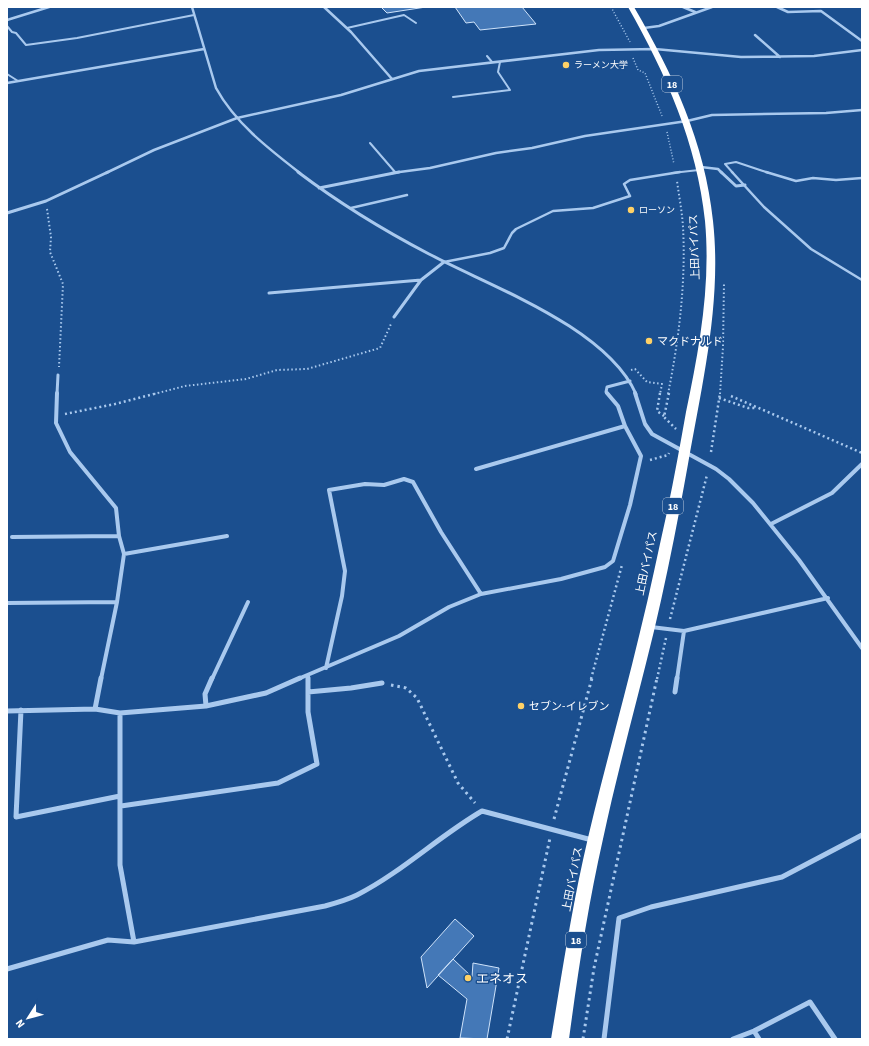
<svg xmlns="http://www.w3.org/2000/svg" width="869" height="1046" font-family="'Source Sans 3','Noto Sans JP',sans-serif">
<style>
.building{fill:#4478b7;stroke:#cfe3fa}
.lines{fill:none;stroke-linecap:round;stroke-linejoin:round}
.path-far3{stroke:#a9c9ee;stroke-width:1.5;stroke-dasharray:1 2;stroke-linecap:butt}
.path-far2{stroke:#a9c9ee;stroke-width:2;stroke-dasharray:1.5 2.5;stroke-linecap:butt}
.path-far1{stroke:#a9c9ee;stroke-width:2.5;stroke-dasharray:2 3;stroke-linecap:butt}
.path{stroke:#a9c9ee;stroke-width:3;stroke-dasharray:2.5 4;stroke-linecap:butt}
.lane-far1{stroke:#a9c9ee;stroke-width:2}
.lane{stroke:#a9c9ee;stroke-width:2.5}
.street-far3{stroke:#a9c9ee;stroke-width:2.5}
.street-far2{stroke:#a9c9ee;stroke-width:3}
.street-far1{stroke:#a9c9ee;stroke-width:4}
.street{stroke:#a9c9ee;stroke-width:5}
.highway{fill:#fff;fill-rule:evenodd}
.poi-dot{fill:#ffd166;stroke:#1b4f8f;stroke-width:1.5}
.labels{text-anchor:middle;stroke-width:3;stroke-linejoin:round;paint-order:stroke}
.far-poi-label{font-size:9px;fill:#fff;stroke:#1b4f8f;text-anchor:start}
.shield{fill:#1b4f8f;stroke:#bbcadd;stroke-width:1}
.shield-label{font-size:10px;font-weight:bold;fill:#fff}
.street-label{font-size:11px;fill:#fff;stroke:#1b4f8f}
.poi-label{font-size:11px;fill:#fff;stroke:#1b4f8f;text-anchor:start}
.near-poi-label{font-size:13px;fill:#fff;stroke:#1b4f8f;text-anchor:start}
</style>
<rect width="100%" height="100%" fill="#1b4f8f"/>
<!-- building -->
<path class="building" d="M381,7H426L387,13Z
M455,7H522L536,24L480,30L474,22L466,23Z
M455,919L474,936L427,988L421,957Z
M453,959L472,977L473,963L499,968L487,1039L460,1038L467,999L438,975Z"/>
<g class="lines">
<!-- path-far3 -->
<path class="path-far3" d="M611,7L630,42
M633,58L638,70L645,73L662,116
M667,132L674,164"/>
<!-- path-far2 -->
<path class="path-far2" d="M47,209L51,237L50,252L63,284L59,367
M631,370L635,369L647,382L662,384L660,394
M154,394L185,386L246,379L277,370L307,369L380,348L391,324
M668,394C679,339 686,282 683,227C682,211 679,196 677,181
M720,394L723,347L724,283"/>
<!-- path-far1 -->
<path class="path-far1" d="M660,393L657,411L664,416
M669,393L664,417L676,429
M731,396L862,453
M719,398L748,408H755
M65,414L115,404L158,393
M711,452L720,393
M650,460L668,455L669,453
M670,619L707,475
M591,679L622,565
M657,679L666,638"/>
<!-- path -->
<path class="path" d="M391,685L406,688L417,698L458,783L475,803
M554,819L592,678
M507,1039L550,838
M583,1039L594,968L657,678"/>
<!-- lane-far1 -->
<path class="lane-far1" d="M7,26L12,32L16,33L26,45L77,38L194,15
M347,28L404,15L416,23
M487,56L492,62
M7,74L18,81
M453,97L510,90L498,72L500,62
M370,143L395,172
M672,173L699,170
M733,173L725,164L736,162L769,173"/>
<!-- lane -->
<path class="lane" d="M732,172L764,207L811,249L862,280
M766,172L796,181L813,178L836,180L862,178
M351,208L407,195
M444,262L490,253L504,248L512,233L516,229L553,211L593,208L630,196L624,184L630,180L680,172"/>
<!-- street-far3 -->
<path class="street-far3" d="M192,7L216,88C235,123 269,149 300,173
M324,7L351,32L392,79
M683,7L695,12
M777,7L788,12L821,11L862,41
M7,20L49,7
M644,28L659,26L712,7
M755,35L780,57
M7,83L204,49
M701,167L718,169L722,173
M106,173L154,150L237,118L341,95L419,71L599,50L655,49L741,57L814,56L862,50
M392,173L430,168L496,153L532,148L585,136L687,121L712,115L826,113L862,110"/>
<!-- street-far2 -->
<path class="street-far2" d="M298,172C339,203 383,230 429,254C491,287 606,327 636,394
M721,172L736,186L745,185
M319,188L399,172
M7,213L46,201L108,172
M269,293L421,280
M394,317L421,280L444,262
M57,394L58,375
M608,394L606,392L607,387L630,381"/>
<!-- street-far1 -->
<path class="street-far1" d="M57,393L56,423L70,452L116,508L119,536L124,554L117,602L101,679
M635,393L645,424L652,434L716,469L729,479L753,503L799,560L862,648
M476,469L625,426
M771,524L832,493L862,464
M12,537L119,536
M124,554L227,536
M7,603L117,602
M651,627L684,631
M326,668L342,596L345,571L329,490L365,484L384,485L404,479L413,482L441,532L481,594
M308,675V679
M212,679L248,602
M298,679L399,636L449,607L481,594L561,579L605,567L613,561L630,505L641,456L625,426L618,406L607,393
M677,679L684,631L828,598"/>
<!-- street -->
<path class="street" d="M308,692L351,688L382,683
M675,692L677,678
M206,706L205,694L212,678
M95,709L101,678
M21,710L16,817L120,796
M7,711L95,709L120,713L206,706L266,693L300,678
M120,713V865L134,942
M121,806L278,783L317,764L308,712V678
M7,969L108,940L134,942L325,906C336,903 347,900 357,895C402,872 439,836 482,811L592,840
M754,1031L759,1039
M604,1039L619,918L651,907L782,877L862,835
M733,1039L754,1031L810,1002L835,1039"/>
<!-- highway -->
<path class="highway" d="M628,7H634C673,74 705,143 713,221C722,302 702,384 688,464C678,520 667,576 654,631C637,701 618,769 603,839C588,905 578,972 569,1039H551C561,979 570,919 583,860C600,783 622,708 640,632C650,592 658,552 667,512C674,479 680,446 686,412C699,350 711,286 705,221C697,144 666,74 628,7Z"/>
</g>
<!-- markers -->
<g class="poi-dot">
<circle cx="566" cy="65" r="4"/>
<circle cx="631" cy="210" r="4"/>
<circle cx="649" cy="341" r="4"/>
<circle cx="521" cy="706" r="4"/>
<circle cx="468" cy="978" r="4"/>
</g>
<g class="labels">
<!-- far-poi labels -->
<g class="far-poi-label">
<text x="574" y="68">ラーメン大学</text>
<text x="639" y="213">ローソン</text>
</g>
<!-- shield labels -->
<g class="shield">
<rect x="662" y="76" width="20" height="16" rx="3"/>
<rect x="663" y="498" width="20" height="16" rx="3"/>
<rect x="566" y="932" width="20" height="16" rx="3"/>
</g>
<g class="shield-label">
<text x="672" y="88">18</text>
<text x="673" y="510">18</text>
<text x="576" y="944">18</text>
</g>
<!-- street labels -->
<g class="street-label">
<text transform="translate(694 247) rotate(-92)" y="4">上田バイパス</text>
<text transform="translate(646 563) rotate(-78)" y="4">上田バイパス</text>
<text transform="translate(572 879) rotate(-79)" y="4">上田バイパス</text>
</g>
<!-- poi labels -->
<g class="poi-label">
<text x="657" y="345">マクドナルド</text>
<text x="529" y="710">セブン-イレブン</text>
</g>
<!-- near-poi labels -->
<g class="near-poi-label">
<text x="476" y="983">エネオス</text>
</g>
</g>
<!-- border -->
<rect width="869" height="1046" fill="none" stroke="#ffffff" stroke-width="16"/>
<!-- north arrow -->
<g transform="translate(28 1018) rotate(234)" stroke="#1b4f8f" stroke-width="3" paint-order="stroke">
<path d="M0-3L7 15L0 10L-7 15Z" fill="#ffffff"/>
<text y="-6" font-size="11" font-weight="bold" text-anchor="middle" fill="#ffffff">N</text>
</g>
</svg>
